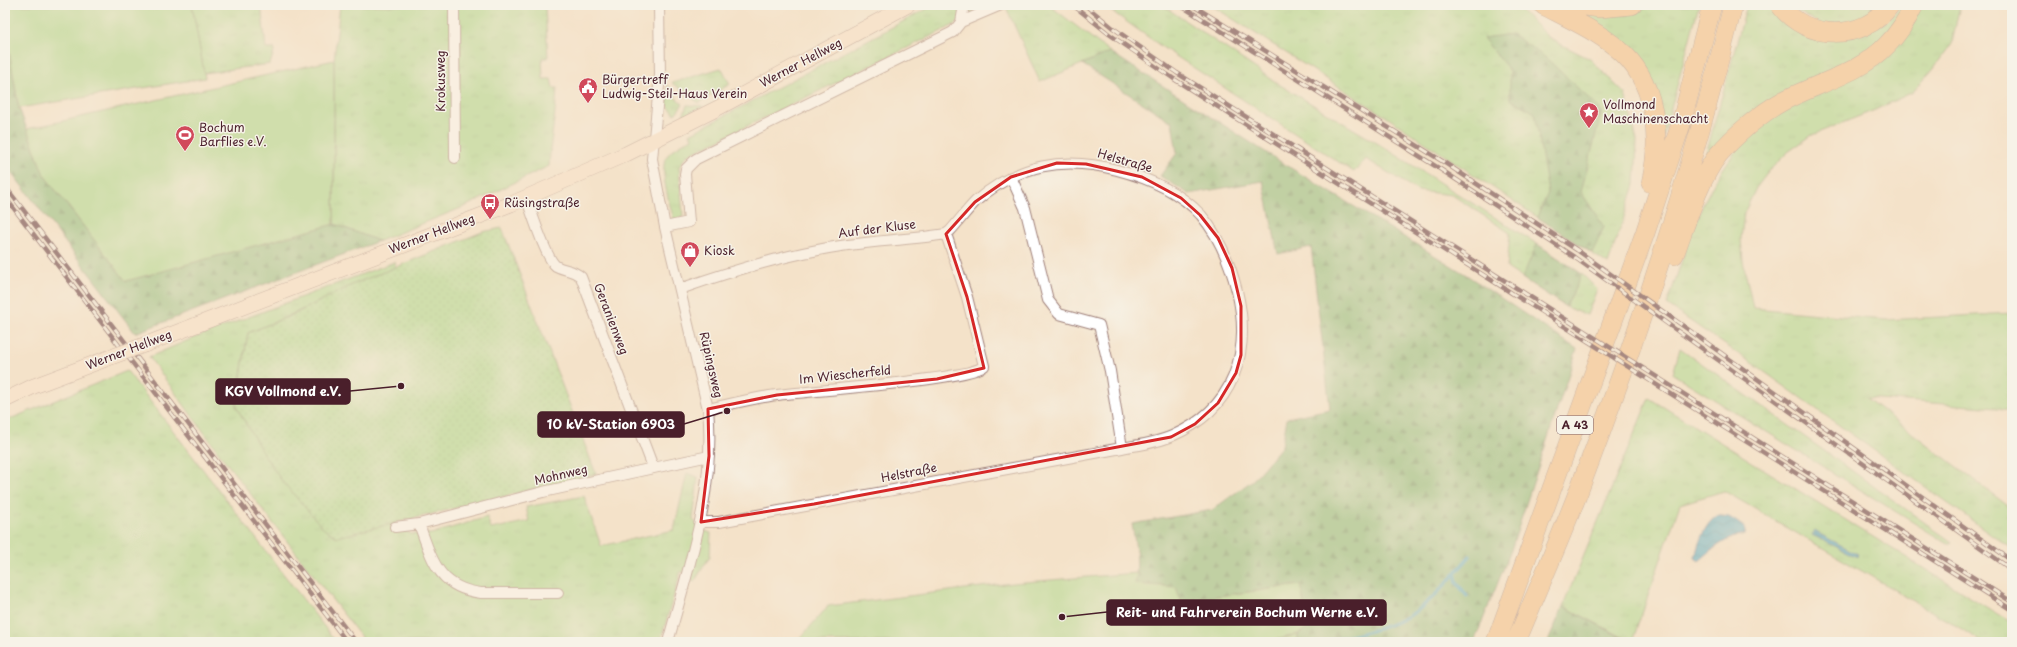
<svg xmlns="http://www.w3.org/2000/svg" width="2017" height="647" font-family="'Playpen Sans',sans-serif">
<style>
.grass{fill:url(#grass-tufts);stroke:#787c5b}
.forest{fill:url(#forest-firs);stroke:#676c51}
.garden{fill:url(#garden-dots);stroke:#787c5b}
.pitch{fill:#a5da8b;stroke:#787c5b}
.water{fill:url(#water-waves);stroke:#496479}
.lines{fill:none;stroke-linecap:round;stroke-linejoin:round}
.stream{stroke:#48a8c7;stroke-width:3.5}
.minor-casing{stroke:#9f807a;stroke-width:12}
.secondary-casing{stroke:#9f807a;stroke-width:16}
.motorway-casing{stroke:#9f807a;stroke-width:20}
.minor{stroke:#fff;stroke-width:10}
.secondary{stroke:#fbe5cf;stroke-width:15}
.motorway{stroke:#f5bf86;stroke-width:19}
.rail-casing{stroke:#4a1f2b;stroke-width:4.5}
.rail{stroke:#f7f3e8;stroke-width:3;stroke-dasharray:9;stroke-linecap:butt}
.secondary-bridge-casing{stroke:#9f807a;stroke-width:16;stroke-linecap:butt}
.secondary-bridge{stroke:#fbe5cf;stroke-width:15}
.marked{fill:none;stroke:#d62828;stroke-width:3;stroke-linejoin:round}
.labels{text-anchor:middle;stroke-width:3;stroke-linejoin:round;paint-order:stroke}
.shield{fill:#f7f3e8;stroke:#7e5f64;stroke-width:1}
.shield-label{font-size:11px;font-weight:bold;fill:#4a1f2b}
.street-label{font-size:12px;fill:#4a1f2b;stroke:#f7f3e8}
.poi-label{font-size:12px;fill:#4a1f2b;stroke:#f7f3e8;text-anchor:start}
.leader{fill:none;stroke:#4a1f2b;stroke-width:1.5}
.callout-dot{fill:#4a1f2b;stroke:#f7f3e8;stroke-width:1.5}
.callout{fill:#4a1f2b;stroke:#4a1f2b;stroke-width:1.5}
.callout-label{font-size:13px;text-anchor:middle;font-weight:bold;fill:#fff}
</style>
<defs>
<pattern id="grass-tufts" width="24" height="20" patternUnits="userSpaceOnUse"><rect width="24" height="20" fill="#a5da8b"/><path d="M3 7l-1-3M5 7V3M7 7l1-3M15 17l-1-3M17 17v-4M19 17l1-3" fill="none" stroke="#90bb78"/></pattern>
<pattern id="forest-firs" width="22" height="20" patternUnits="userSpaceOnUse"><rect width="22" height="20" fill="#84ba77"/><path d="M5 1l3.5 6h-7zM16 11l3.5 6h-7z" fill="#6e9762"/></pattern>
<pattern id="garden-dots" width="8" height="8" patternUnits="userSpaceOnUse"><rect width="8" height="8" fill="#a5da8b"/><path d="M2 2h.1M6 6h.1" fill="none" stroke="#90bb78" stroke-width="1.8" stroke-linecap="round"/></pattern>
<pattern id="water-waves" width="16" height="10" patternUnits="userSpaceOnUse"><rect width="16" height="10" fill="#48a8c7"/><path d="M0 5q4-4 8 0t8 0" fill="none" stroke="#3e88a2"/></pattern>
</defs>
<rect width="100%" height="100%" fill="#f7f3e8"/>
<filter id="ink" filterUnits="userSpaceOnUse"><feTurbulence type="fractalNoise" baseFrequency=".025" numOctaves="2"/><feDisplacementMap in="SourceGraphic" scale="8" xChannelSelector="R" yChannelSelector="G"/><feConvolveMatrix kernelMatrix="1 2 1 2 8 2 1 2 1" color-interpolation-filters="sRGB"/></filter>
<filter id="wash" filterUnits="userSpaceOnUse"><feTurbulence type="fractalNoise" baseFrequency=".012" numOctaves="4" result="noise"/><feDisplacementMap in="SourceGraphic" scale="16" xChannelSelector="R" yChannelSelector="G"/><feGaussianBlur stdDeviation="0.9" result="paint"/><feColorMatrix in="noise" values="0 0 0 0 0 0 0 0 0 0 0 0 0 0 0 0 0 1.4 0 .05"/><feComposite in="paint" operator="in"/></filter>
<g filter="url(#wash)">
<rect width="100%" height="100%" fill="#f4e2c9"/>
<!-- grass -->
<path class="grass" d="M192,5H261L266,49H275L270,64L204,73Z
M340,5L545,6L548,58H542L543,79H551L553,88H557C556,115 550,140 549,166L466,206L379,241L334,224V60Z
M934,5H972L974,12L954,25L686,156L679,167L683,217L674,220C670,205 658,168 667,156C673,148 684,143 692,138L690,134Z
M1005,5H1049L1110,52L1040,82Z
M1103,5H1162L1280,85L1377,143L1537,244L1582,274L1597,289L1587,315L1566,307L1507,268L1510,233L1452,195L1418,191L1366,159L1354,172L1165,49Z
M1211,5H1516L1550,39L1590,59L1625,94L1637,141L1635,185L1608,264L1391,120Z
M1651,5H1699L1663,138L1655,90L1564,7C1592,15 1624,21 1651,5Z
M1747,5H1771L1794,29L1886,23L1901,5H1905L1902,14L1872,51L1818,77L1701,172Z
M1787,5H1885L1868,20L1825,27Z
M1920,5H1960L1952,43L1933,69L1913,92L1875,110L1812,135L1788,152L1769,171L1756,188L1744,213L1741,239L1743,261L1753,308L1885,320L2012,313V411L1998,408L1866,398L2012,509V549L1759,368L1667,305L1689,239L1704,202L1717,178L1739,146L1767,119L1839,82Z
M721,68L730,84L699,103L672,83Z
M668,85L675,97L683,104L675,114L667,105Z
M687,105L702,106L703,107L683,116Z
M394,262L396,267C346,288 299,313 248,333L236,406L272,467L296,497L395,523L396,525L411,534H431L487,517L491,529L529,521L526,507L584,496L601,546L674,530L687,473L698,477L693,520L705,531L711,533L710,556L694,582L681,571L660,642H365L225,461L149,357L191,339Z
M1680,348L1952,542L1948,544L1673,374Z
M127,371L336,642H5V421Z
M1649,398L2012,623V642H1984L1724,491L1680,504L1632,642L1563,606Z
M1298,634V642H1269Z"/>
<!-- forest -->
<path class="forest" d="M5,27L19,108L44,175L126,281L334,224L379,241L135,333L5,164Z
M1512,34L1546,58L1602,111L1581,192L1604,227L1592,253L1537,217L1548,193L1535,113L1510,99V71L1483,38Z
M1110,52L1281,162L1465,274L1577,349L1511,550L1474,642H1298V634L1307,627L1301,585L1181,601L1175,587L1134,584C1140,564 1135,544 1132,524L1212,510L1253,480L1282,446L1287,418L1330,409L1311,247L1278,254L1263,181L1189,194L1160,176L1177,153L1172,122L1082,64Z
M1537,244L1582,274L1566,307L1522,278Z
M1563,606L1630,642H1548Z"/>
<!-- garden -->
<path class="garden" d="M502,228L596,474L337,537L324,529L282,481L264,455L236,406L248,333L292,315L354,284L482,232Z"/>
<!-- pitch -->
<path class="pitch" d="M5,5H192L205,78L19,108L5,27Z
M334,60V224L126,281L44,175L27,129Z
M1137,573L1135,584L1176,587L1181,601L1301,585L1307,628L1298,634L1269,642H797L828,606L1013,583Z"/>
<!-- water -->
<path class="water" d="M1717,516C1729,515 1736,521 1745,528V534C1725,538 1714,548 1699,561L1695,558C1698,544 1704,524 1717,516Z
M1814,531L1858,554L1857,557L1812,535Z"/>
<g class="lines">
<!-- stream -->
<path class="stream" d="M1455,573L1457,583L1467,596
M1327,642C1352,635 1387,629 1409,616C1433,601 1452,577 1470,556"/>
</g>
</g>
<g filter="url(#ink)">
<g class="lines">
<!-- minor casing -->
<g class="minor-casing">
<path id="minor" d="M454,5L455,158
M659,5L660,75L652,159L665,227L708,409C716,489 689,565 668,642
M961,22L964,5
M1011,177L1025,208L1048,300L1059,314L1099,325L1110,371L1122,448
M526,197C531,210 546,259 556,266C565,271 572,269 581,277L653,467
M665,227L689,222L685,174L686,169L696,159L953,32L961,22L1001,5
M680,289C725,273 771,259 818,250C860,241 904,241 946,234L967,297L984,366C970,380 807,391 777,395C753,398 731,404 708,409
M701,522H719L1122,448C1138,445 1157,443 1172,436C1234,409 1252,353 1237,291C1230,263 1220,237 1201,215C1179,191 1148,178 1117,170C1064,156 1018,164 976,201C967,210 959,221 950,231L946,234
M395,527L419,524
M558,593H481C438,588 432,559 419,524L543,492L709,456"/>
</g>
<!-- secondary casing -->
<g class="secondary-casing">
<path id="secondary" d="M144,345L511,204L626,154L716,109L908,5
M5,400L34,386L111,357"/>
</g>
<!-- motorway casing -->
<g class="motorway-casing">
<path id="motorway" d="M1543,5C1568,18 1595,30 1617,48C1656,79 1662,137 1651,183
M1578,5L1600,8L1632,5
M1780,5C1806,41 1864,42 1890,5
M1674,255C1685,226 1699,179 1718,155C1734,136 1761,113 1783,101C1817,83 1861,73 1887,45C1899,33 1907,20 1914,5
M1496,642L1645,233L1681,124L1712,5
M1516,642C1536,594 1557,546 1576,498C1638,337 1692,173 1733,5"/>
</g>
<!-- minor -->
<use href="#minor" class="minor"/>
<!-- secondary -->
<use href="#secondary" class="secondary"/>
<!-- motorway -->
<use href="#motorway" class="motorway"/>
<!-- rail casing -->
<g class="rail-casing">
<path id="rail" d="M1073,5L1109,34L1174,79L2012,610
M1085,5L1113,28L1177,73L2012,602
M1180,5L1440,169L1574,257L2012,570
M1192,5L1442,161L1577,250L2012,561
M5,186L356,642
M5,197L347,642"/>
</g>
<!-- rail -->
<use href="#rail" class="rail"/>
<!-- secondary-bridge casing -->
<g class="secondary-bridge-casing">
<path id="secondary-bridge" d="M111,357L144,345"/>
</g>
<!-- secondary-bridge -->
<use href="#secondary-bridge" class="secondary-bridge"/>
</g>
</g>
<!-- marked area -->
<path d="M0 0H2017V647H0ZM1057,163L1086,164L1142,177L1181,198L1200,215L1218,238L1232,268L1241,306V355L1236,373L1218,403L1195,424L1171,437L814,504L701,522L709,456L708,409L777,395L937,379L984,368L967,297L946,234L975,202L1011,177Z" fill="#f4e2c9" fill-opacity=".55" fill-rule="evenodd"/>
<path class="marked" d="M1057,163L1086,164L1142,177L1181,198L1200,215L1218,238L1232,268L1241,306V355L1236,373L1218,403L1195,424L1171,437L814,504L701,522L709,456L708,409L777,395L937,379L984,368L967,297L946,234L975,202L1011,177Z"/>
<!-- icons -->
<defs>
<g id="civic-pin" transform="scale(1)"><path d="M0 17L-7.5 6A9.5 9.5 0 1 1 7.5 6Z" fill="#d1495b" stroke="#f7f3e8"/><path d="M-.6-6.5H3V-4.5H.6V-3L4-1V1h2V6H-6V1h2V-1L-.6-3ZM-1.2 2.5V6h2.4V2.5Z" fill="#fff"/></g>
<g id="sight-pin" transform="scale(1)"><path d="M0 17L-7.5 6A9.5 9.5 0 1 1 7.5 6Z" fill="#d1495b" stroke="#f7f3e8"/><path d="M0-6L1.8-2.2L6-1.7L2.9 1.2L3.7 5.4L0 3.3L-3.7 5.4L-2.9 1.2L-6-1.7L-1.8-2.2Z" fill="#fff"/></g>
<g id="stadium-pin" transform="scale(1)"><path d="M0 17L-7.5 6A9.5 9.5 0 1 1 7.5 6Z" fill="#d1495b" stroke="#f7f3e8"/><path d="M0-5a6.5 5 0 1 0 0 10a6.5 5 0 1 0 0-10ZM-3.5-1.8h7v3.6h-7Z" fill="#fff"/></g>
<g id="bus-pin" transform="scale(1)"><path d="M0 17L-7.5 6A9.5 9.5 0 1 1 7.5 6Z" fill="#d1495b" stroke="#f7f3e8"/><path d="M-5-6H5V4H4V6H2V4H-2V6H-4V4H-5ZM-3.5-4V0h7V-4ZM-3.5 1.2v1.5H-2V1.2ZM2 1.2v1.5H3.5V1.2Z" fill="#fff"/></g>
<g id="shop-pin" transform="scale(1)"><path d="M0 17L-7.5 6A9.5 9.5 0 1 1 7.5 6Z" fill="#d1495b" stroke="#f7f3e8"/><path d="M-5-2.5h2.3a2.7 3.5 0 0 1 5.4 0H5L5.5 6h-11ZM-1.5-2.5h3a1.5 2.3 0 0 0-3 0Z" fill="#fff"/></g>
</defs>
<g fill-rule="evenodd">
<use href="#civic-pin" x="588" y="87"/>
<use href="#sight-pin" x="1589" y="112"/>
<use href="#stadium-pin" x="185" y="135"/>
<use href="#bus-pin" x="490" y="203"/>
<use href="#shop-pin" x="690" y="251"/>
</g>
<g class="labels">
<!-- shield labels -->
<rect class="shield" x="1557" y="416" width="36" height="18" rx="3"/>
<g class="shield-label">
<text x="1575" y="429">A 43</text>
</g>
<!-- street labels -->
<g class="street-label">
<text transform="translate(801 63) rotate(-28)" y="4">Werner Hellweg</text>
<text transform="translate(441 81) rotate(-90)" y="4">Krokusweg</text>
<text transform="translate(1125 161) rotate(16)" y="4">Helstraße</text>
<text transform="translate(877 229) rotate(-7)" y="4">Auf der Kluse</text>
<text transform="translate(432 234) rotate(-21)" y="4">Werner Hellweg</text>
<text transform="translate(611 319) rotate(69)" y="4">Geranienweg</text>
<text transform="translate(129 350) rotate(-21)" y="4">Werner Hellweg</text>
<text transform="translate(711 365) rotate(77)" y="4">Rüpingsweg</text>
<text transform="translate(845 375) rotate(-6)" y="4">Im Wiescherfeld</text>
<text transform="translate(909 473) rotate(-11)" y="4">Helstraße</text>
<text transform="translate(561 475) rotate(-13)" y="4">Mohnweg</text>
</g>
<!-- poi labels -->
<g class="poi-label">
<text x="602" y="84">Bürgertreff<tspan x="602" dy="14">Ludwig-Steil-Haus Verein</tspan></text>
<text x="1603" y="109">Vollmond<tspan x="1603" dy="14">Maschinenschacht</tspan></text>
<text x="199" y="132">Bochum<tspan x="199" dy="14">Barflies e.V.</tspan></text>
<text x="504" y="207">Rüsingstraße</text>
<text x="704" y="255">Kiosk</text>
</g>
</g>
<!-- callouts -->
<path class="leader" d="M401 386L350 391M727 411L684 424M1062 617L1107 612"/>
<g class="callout-dot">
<circle cx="401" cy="386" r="4"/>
<circle cx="727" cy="411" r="4"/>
<circle cx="1062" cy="617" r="4"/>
</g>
<g class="callout">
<rect x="216" y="379" width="134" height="25" rx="4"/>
<rect x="538" y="412" width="146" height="25" rx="4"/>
<rect x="1107" y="600" width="279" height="25" rx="4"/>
</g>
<g class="callout-label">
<text x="283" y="396">KGV Vollmond e.V.</text>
<text x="611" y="429">10 kV-Station 6903</text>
<text x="1247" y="617">Reit- und Fahrverein Bochum Werne e.V.</text>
</g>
<!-- margin -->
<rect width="2017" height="647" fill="none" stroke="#f7f3e8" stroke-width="20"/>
</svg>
